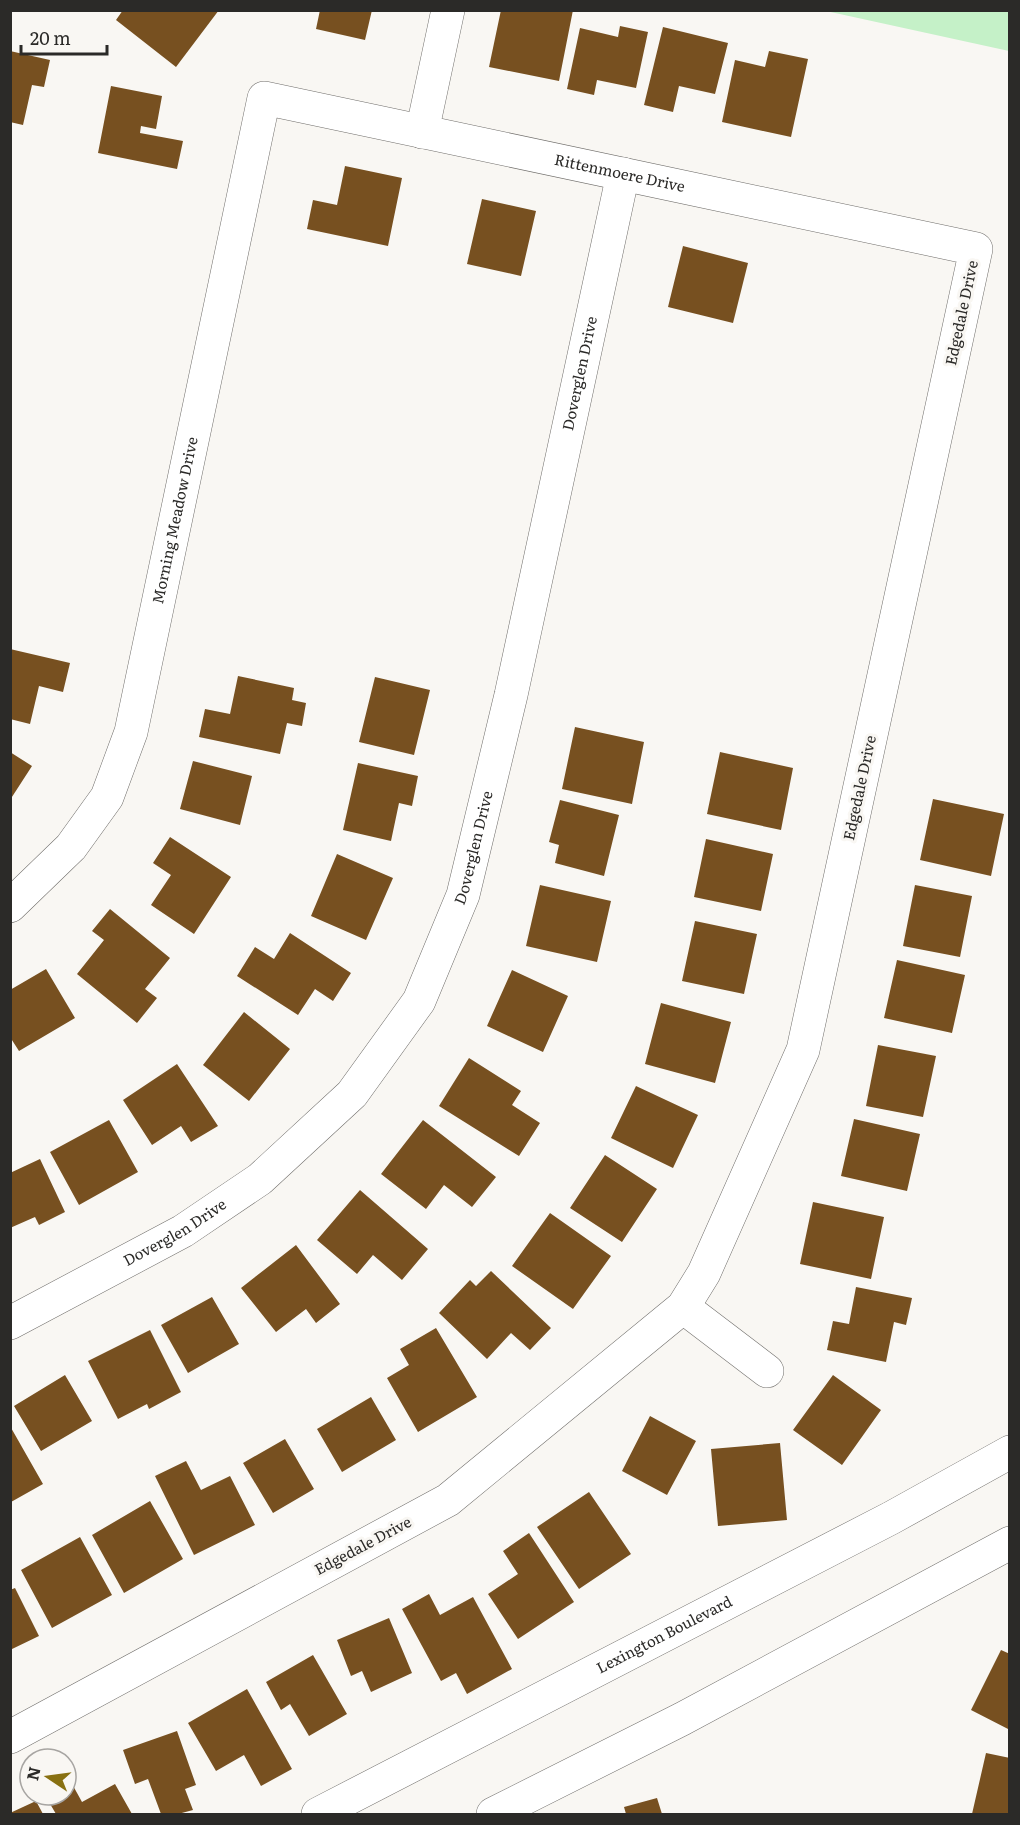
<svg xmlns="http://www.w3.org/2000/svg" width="1020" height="1825" font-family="Literata,serif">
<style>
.green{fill:#c5f1c8}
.building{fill:#775020}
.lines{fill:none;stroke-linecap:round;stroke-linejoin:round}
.minor-casing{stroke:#706e6b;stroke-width:34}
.minor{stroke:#fff;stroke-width:33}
.labels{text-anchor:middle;stroke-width:6;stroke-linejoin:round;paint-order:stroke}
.street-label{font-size:15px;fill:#2b2a28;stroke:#f9f7f3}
</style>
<rect width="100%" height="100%" fill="#f9f7f3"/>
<!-- green -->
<path class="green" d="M826,11H1009V51Z"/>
<!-- building -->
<path class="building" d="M123,10H219L176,67L116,20Z
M320,10H372L365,40L316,29Z
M501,10H573L559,81L489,67Z
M620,26L648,32L636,88L597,80L594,95L567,89L580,28L618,37Z
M663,27L728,43L715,94L679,86L673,112L644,105Z
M10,51L50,60L44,87L32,85L23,125L10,122Z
M769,51L808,59L791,137L722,122L735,60L765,67Z
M111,86L162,96L156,129L141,126L140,133L183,141L177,169L98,153Z
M345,166L402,178L388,246L307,229L313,200L337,205Z
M482,199L536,211L521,276L467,264Z
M683,246L748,263L733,323L668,307Z
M10,649L70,663L63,692L39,686L30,724L10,719Z
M238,676L294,688L292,700L306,703L302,726L287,723L280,754L199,737L205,709L230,714Z
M375,677L430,690L414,755L359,742Z
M575,727L644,742L632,804L562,789Z
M10,752L32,766L10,800Z
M720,752L793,768L781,830L707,814Z
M193,761L252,776L240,825L180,809Z
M358,763L418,776L412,806L399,803L391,841L343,830Z
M933,799L1004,814L991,876L920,860Z
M560,800L619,815L604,876L555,863L559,845L549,842Z
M170,837L231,877L194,934L151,905L171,875L153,863Z
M706,839L773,854L761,911L694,897Z
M337,854L393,878L366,940L311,916Z
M540,885L611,901L597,962L526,946Z
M915,885L972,896L960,957L903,946Z
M110,909L170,958L145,989L157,998L137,1023L77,974L104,940L92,931Z
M695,921L757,934L744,994L682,981Z
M290,933L351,973L333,1001L315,989L298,1015L237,976L255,947L274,959Z
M897,960L965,975L952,1033L884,1018Z
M46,969L75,1018L19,1051L10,1037V990Z
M512,970L568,996L543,1052L487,1026Z
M661,1003L731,1022L715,1083L645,1064Z
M244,1012L290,1049L249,1101L203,1065Z
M878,1045L936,1056L923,1117L866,1106Z
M469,1058L521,1091L512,1105L540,1123L519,1156L439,1106Z
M177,1064L218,1126L191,1142L181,1126L152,1145L123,1100Z
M636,1086L698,1115L673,1168L611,1138Z
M854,1119L920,1134L907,1191L841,1176Z
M109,1120L138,1172L79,1205L50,1152Z
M423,1120L496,1177L472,1207L444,1185L426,1209L381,1174Z
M605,1155L657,1189L622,1242L570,1208Z
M40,1159L65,1212L39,1225L35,1217L10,1228V1173Z
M360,1190L428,1249L402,1280L373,1255L357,1274L317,1240Z
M813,1202L884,1217L871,1279L800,1264Z
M550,1213L611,1256L573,1309L512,1266Z
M296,1245L340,1304L316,1323L306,1309L276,1332L241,1288Z
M491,1271L551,1328L530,1350L511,1333L487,1359L439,1313L470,1280L476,1286Z
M856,1287L912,1298L906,1325L894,1322L886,1362L827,1350L833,1321L849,1324Z
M212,1297L239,1344L188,1373L161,1325Z
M436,1328L477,1397L418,1432L387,1378L409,1365L400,1349Z
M150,1330L181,1392L149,1409L147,1404L118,1419L88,1361Z
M65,1375L92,1421L41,1451L14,1406Z
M833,1375L881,1410L842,1465L793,1430Z
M371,1397L396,1440L342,1472L317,1429Z
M650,1416L696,1441L667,1495L622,1471Z
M10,1426L43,1484L11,1502L10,1501Z
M285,1439L314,1489L273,1513L243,1463Z
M780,1443L787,1520L718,1526L711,1449Z
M186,1461L201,1490L230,1476L255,1525L194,1555L155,1476Z
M589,1492L631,1554L579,1589L537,1527Z
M150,1501L183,1559L124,1593L92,1535Z
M529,1533L574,1602L518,1639L488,1594L518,1574L503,1551Z
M80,1537L112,1595L52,1628L21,1570Z
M15,1588L39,1636L10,1650V1590Z
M429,1594L440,1615L473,1597L512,1669L467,1694L456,1673L441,1681L402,1609Z
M389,1618L412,1673L371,1692L362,1671L351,1676L337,1640Z
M1001,1650L1010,1654V1730L971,1710Z
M313,1655L347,1714L309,1736L290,1704L281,1710L266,1682Z
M247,1689L292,1769L261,1786L244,1755L216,1771L188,1723Z
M177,1731L196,1785L185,1789L193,1810L178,1814H161L148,1779L135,1784L123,1750Z
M986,1753L1010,1758V1814H972Z
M71,1782L82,1802L115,1784L132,1814H56L46,1797L66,1795V1785Z
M657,1798L662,1814H626L624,1807Z
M36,1801L43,1814H10V1813Z"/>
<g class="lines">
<!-- minor casing -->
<g class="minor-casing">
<g id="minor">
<path d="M422,132L448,10"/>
<path id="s1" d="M10,906L71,847L107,797L131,732L264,98L976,249L803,1050L704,1273L683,1307L448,1500L10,1737"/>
<path d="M683,1307L767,1371"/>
<path id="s2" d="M10,1323L183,1231L260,1179L352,1094L419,1001L463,895L511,695L623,174"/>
<path id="s3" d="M318,1814L891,1518L1010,1452"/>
<path d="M493,1814L682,1719L1010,1543"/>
</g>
</g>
<!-- minor -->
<use href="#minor" class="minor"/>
</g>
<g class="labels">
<!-- street labels -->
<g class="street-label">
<text dy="5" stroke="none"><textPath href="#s1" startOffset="1227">Rittenmoere Drive</textPath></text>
<text transform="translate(962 313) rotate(-78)" y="5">Edgedale Drive</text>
<text dy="5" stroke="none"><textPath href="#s2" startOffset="1178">Doverglen Drive</textPath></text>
<text dy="5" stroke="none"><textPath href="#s1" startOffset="432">Morning Meadow Drive</textPath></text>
<text transform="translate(860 788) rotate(-78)" y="5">Edgedale Drive</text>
<text dy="5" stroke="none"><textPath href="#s2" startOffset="692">Doverglen Drive</textPath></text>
<text dy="5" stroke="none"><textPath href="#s2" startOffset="188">Doverglen Drive</textPath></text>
<text transform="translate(363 1546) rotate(-28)" y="5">Edgedale Drive</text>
<text dy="5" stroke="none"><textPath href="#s3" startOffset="390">Lexington Boulevard</textPath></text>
</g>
</g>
<!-- border -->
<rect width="1020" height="1825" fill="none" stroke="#2b2a28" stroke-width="24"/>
<!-- north arrow -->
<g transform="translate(48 1777) rotate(283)"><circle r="28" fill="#f9f7f3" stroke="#a7a5a2" stroke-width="1.5"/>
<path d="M0-4.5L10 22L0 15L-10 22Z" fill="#887011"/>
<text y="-9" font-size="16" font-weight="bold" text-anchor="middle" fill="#2b2a28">N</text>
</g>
<!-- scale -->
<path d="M21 45v9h86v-9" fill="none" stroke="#2b2a28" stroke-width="3"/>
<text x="30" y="45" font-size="18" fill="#2b2a28" stroke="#f9f7f3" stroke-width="4.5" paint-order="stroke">20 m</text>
</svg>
